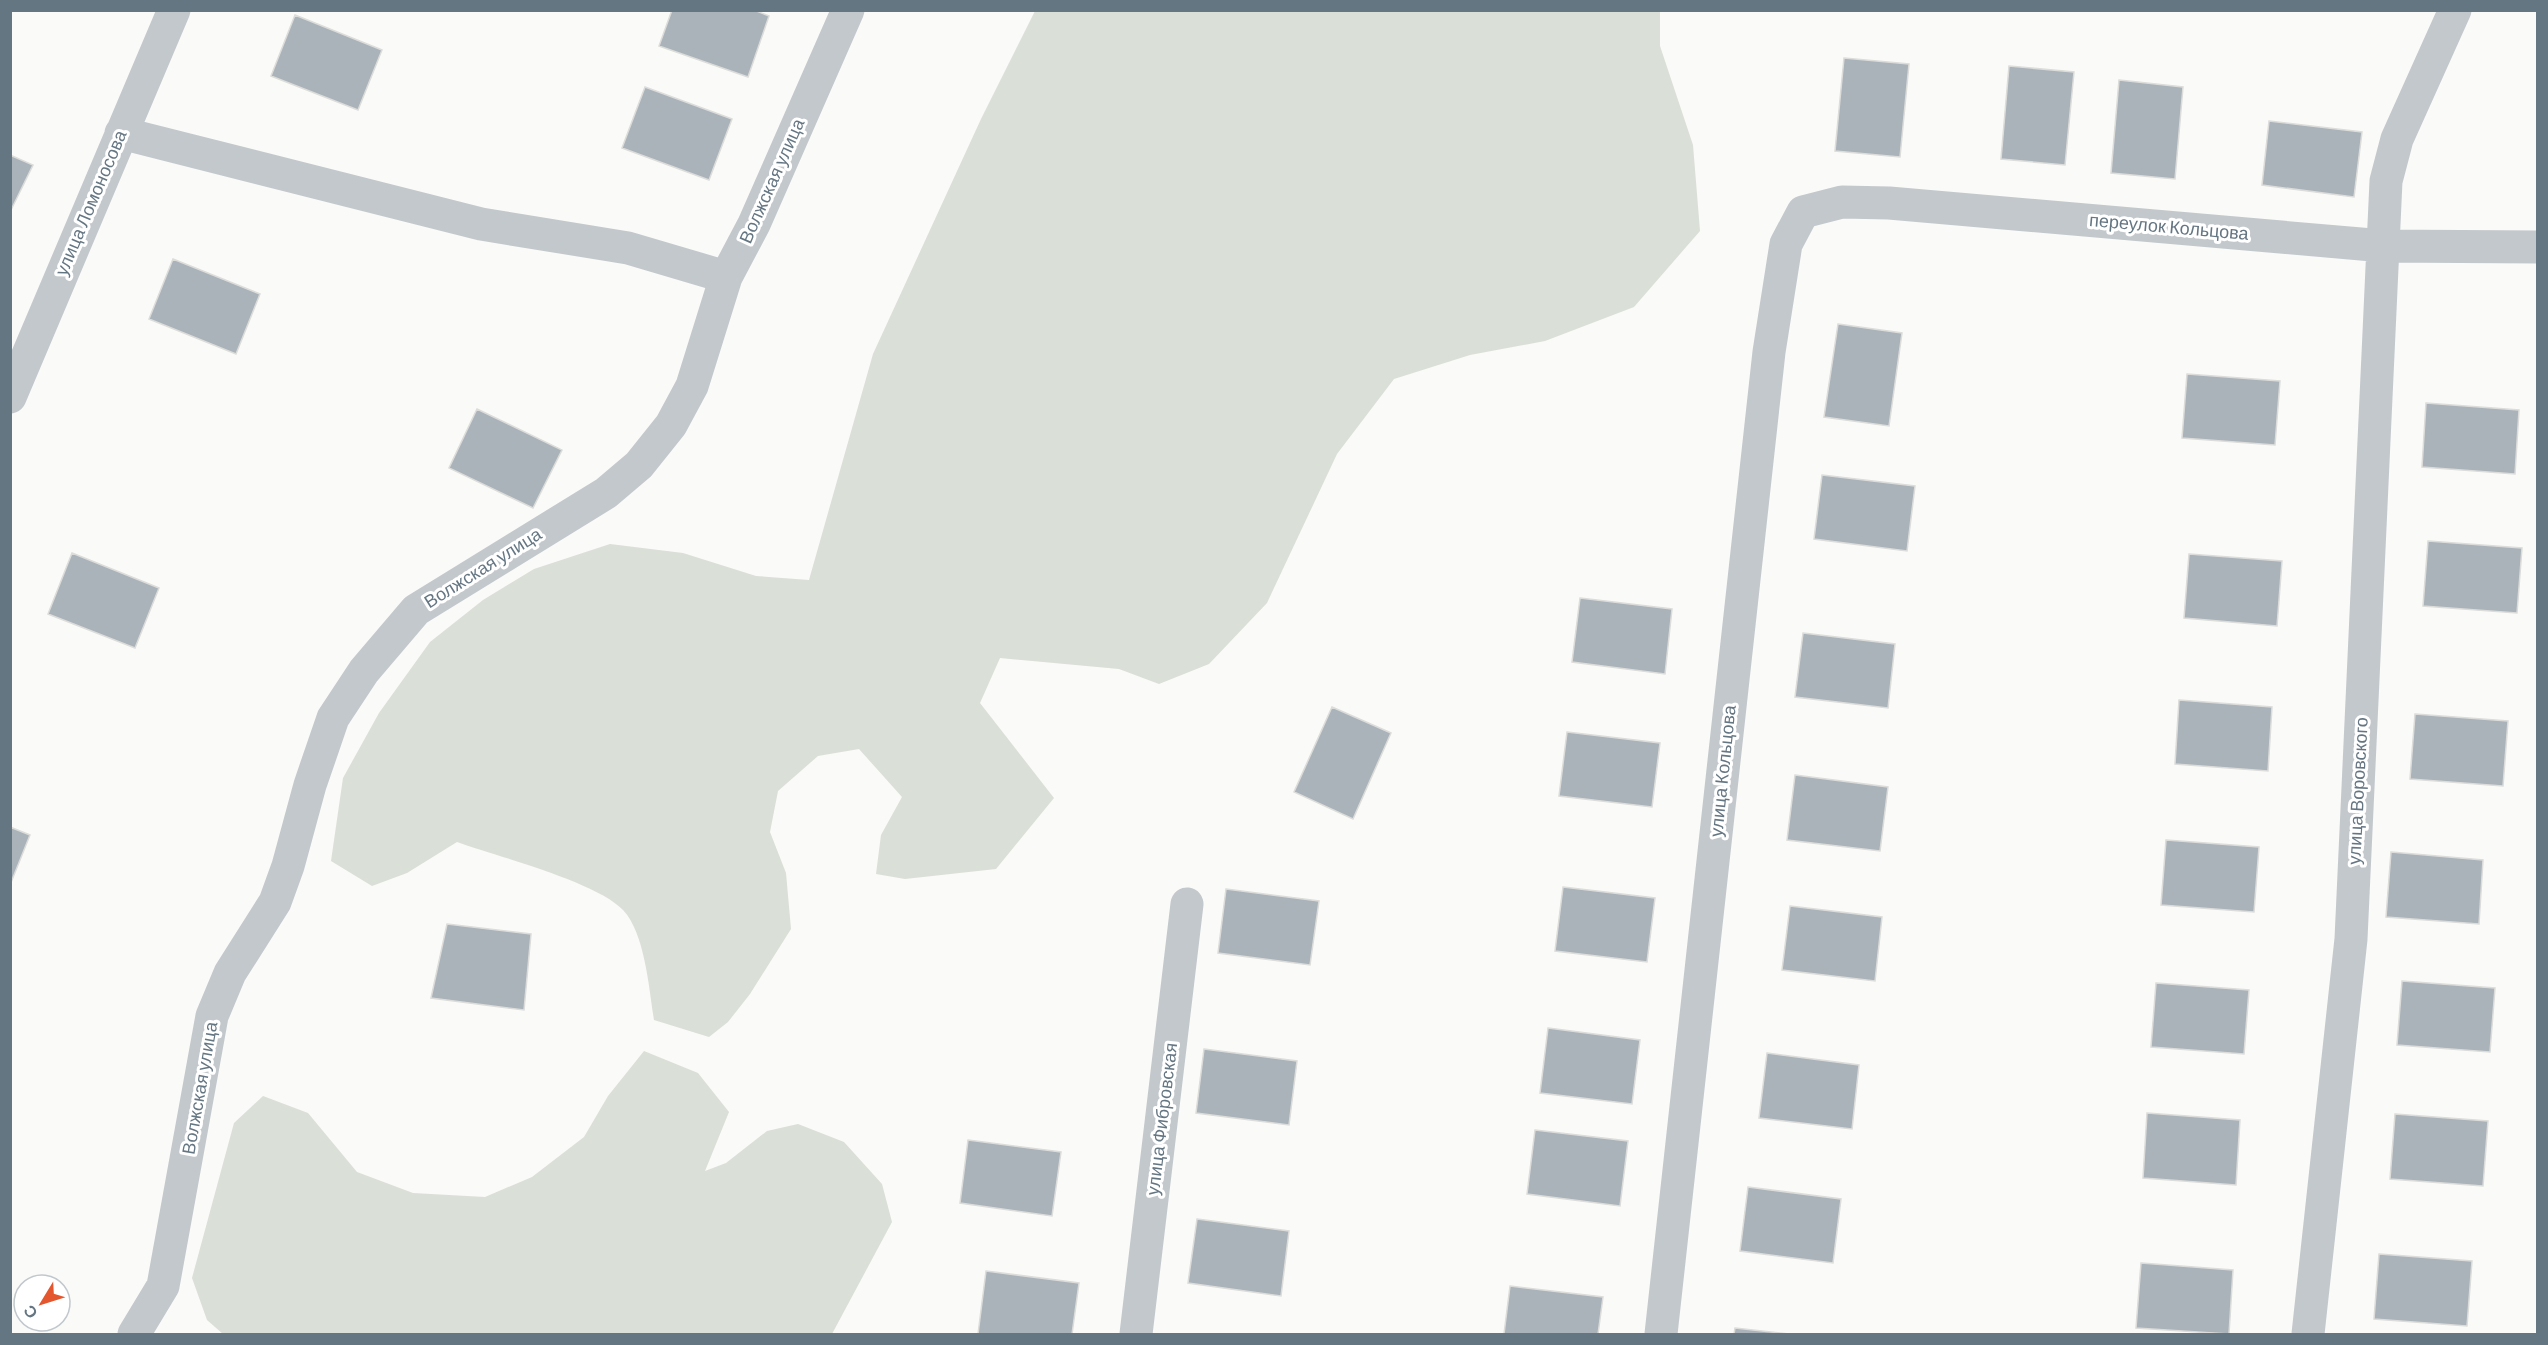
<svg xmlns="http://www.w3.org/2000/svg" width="2548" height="1345" font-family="Barlow,sans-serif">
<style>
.green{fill:#dadfd7}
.building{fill:#aab3b9;stroke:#dcdcda;stroke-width:1.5}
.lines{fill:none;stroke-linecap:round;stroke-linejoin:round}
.minor{stroke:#c3c8cc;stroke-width:33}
.labels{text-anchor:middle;stroke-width:6;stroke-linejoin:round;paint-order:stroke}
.street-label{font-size:18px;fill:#657683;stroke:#fff}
</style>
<rect width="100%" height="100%" fill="#fafaf8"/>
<!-- green -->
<path class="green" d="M1035,11H1660V46L1693,145L1700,231L1634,307L1545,341L1470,355L1394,379L1337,454L1267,603L1209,664L1159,684L1119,669L1000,658L980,703L1054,798L996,869L905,879L876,874L881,835L902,797L859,749L818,756L778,791L770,832L786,873L791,929L750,994L728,1022L709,1037L654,1020C649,989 645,933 623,910C597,882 496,856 457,842L407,873L372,886L331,861L343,778L379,713L430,642L483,600L534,569L610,544L683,553L756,576L809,580L873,354L981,119Z
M644,1051L698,1073L729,1112L705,1171L726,1163L767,1131L798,1124L844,1142L882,1184L892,1222L832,1334H223L207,1320L192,1278L234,1123L263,1096L308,1113L357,1172L413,1193L485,1197L532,1177L584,1137L608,1096Z"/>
<!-- building -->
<path class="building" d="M672,10H754L769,16L748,77L659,46Z
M295,15L382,50L358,110L271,76Z
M1844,58L1909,64L1900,157L1835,151Z
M2009,66L2074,72L2065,165L2001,159Z
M2119,80L2183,87L2175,179L2111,173Z
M645,87L732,119L709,180L622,148Z
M2269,121L2362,132L2354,197L2262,185Z
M10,155L33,165L10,212Z
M173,259L260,294L236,354L149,319Z
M1838,324L1902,333L1889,426L1824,417Z
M2187,374L2280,381L2275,445L2182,438Z
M2426,403L2519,410L2515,474L2422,467Z
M477,409L562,450L533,508L449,468Z
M1822,475L1915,486L1907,551L1814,539Z
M2428,541L2522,548L2517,613L2423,606Z
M72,553L159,588L135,648L48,614Z
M2189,554L2282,561L2277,626L2184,618Z
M1580,598L1672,609L1665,674L1572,662Z
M1803,633L1895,644L1888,708L1795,697Z
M2179,700L2272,707L2268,771L2175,764Z
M1332,707L1391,733L1353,819L1294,792Z
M2415,714L2508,721L2503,786L2410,779Z
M1567,732L1660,743L1652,807L1559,796Z
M1795,775L1888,787L1880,851L1787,840Z
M10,827L30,835L10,885Z
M2166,840L2259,847L2254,912L2161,905Z
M2391,852L2483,860L2479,924L2386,917Z
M1563,887L1655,898L1647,962L1555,951Z
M1226,889L1319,901L1310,965L1218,953Z
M1790,906L1882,917L1875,981L1782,970Z
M447,924L531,934L524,1010L431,998Z
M2402,981L2495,988L2490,1052L2397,1045Z
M2156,983L2249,990L2244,1054L2151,1047Z
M1548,1028L1640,1040L1632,1104L1540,1093Z
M1204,1049L1297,1061L1289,1125L1196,1113Z
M1767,1053L1859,1065L1852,1129L1759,1118Z
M2147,1113L2240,1120L2236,1185L2143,1178Z
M2395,1114L2488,1121L2483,1186L2390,1179Z
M1535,1130L1628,1141L1620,1206L1527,1194Z
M968,1140L1061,1152L1052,1216L960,1203Z
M1748,1187L1841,1199L1833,1263L1740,1251Z
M1197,1219L1289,1231L1281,1296L1188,1283Z
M2379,1254L2472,1261L2467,1326L2374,1319Z
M2141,1263L2233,1270L2229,1334L2136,1328Z
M986,1271L1079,1283L1072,1334H978Z
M1510,1286L1603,1297L1598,1334H1504Z
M1735,1328L1789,1334H1734Z"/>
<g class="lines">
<!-- minor -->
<path class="minor" d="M121,133L481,224L628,248L726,277
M10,397L174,10
M134,1334L163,1286L212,1016L230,973L275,902L288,866L310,785L333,718L364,671L416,610L606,493L639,465L671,425L692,386L726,277L754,224L848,10
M1136,1334L1187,904
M1661,1334L1769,352L1786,244L1803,212L1842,202L1889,203L2384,246L2538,247
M2308,1334L2351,939L2386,181L2397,139L2455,10"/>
</g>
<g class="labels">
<!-- street labels -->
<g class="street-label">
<text transform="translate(772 181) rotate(-66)" y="6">Волжская улица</text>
<text transform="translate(91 203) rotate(-67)" y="6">улица Ломоносова</text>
<text transform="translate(2169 227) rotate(5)" y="6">переулок Кольцова</text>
<text transform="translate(483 568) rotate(-32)" y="6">Волжская улица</text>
<text transform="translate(1723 771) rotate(-84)" y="6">улица Кольцова</text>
<text transform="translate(2358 791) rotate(-87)" y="6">улица Воровского</text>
<text transform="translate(200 1088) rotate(-80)" y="6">Волжская улица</text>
<text transform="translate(1162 1119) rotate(-83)" y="6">улица Фибровская</text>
</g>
</g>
<!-- border -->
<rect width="2548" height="1345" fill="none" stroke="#657683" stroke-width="24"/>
<!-- north arrow -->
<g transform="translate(42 1303) rotate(232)"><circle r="28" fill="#ffffff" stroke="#c1c8cd" stroke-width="1.5"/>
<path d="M0-4.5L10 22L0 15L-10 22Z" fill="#e4572e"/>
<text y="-9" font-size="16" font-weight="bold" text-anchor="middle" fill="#657683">С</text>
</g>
</svg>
